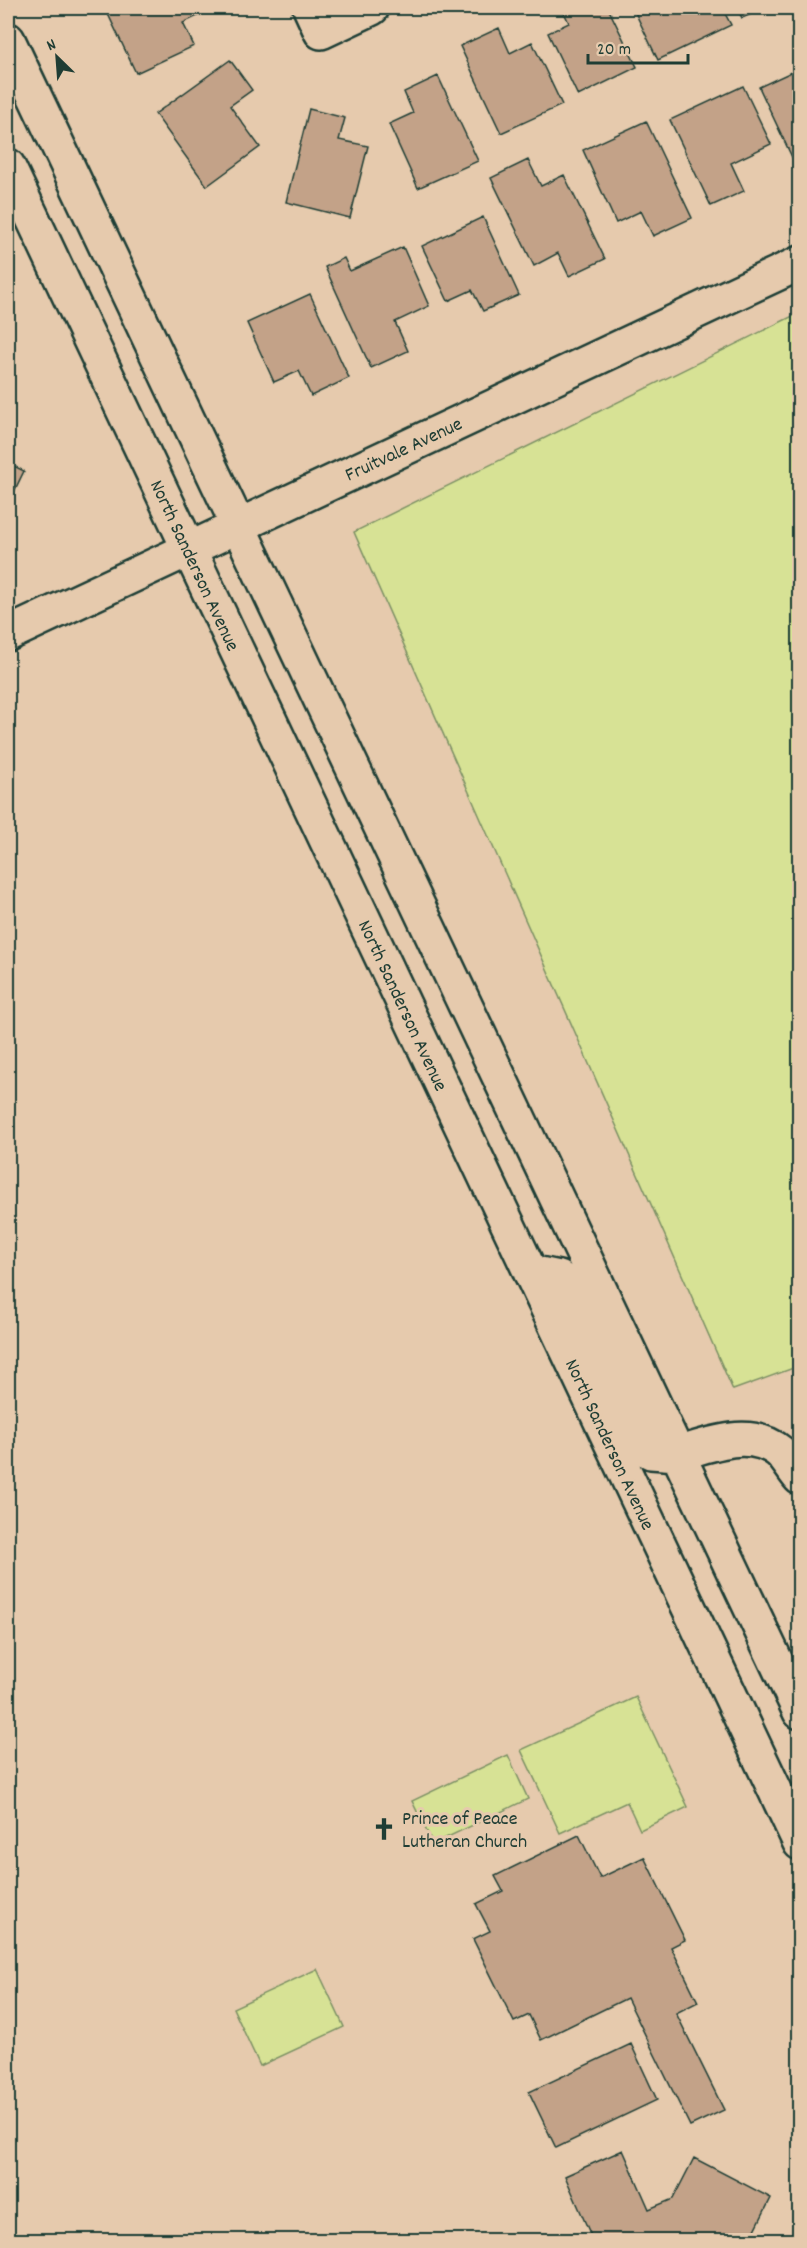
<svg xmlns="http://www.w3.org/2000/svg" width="807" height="2248" font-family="Dekko,sans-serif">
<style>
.green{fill:#d7e295;stroke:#7b9064;stroke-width:1.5}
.building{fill:#c3a288;stroke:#1f3d34;stroke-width:1.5}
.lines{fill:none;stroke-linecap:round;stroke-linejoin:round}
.minor-casing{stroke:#1f3d34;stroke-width:38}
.highway-casing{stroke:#1f3d34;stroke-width:38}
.minor{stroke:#e6caad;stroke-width:33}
.highway{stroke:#e6caad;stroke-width:33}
.labels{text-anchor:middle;stroke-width:6;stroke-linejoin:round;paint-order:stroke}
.street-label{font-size:20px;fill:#1f3d34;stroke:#e6caad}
.poi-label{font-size:20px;fill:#1f3d34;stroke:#e6caad;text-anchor:start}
</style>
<rect width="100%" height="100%" fill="#e6caad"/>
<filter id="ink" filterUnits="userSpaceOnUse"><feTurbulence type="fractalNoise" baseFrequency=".0167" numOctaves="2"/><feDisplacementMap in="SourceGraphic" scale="12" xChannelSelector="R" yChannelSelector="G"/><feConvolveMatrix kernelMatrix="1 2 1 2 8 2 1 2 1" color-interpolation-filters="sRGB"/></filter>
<g filter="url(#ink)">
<!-- green -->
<path class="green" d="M799,313V1366L733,1390L354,532Z
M636,1697L688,1807L640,1830L627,1802L560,1833L521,1750Z
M508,1755L528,1799L433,1844L412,1801Z
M317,1969L344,2027L260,2066L233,2008Z"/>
<!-- building -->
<path class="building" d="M121,8H204L206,12L183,23L194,46L136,73L108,14Z
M562,8H608L637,67L578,96L548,33L569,23Z
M633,8H722L731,25L658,60Z
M737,8H766L742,18Z
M499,28L510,53L532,42L562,105L501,133L460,46Z
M230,60L252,90L230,106L260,147L207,186L155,114Z
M800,68V172H799L759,87Z
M438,76L478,161L418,188L389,124L413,113L404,92Z
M743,86L771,144L731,163L744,191L711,206L670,120Z
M309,109L345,118L339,140L368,146L350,218L286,202Z
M646,121L692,218L653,236L641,211L616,223L583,150Z
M528,160L541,186L564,175L605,259L569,276L558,253L534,266L491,178Z
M483,217L519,295L483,311L472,290L448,301L422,246Z
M403,247L429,306L395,322L408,351L371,368L325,267L344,258L350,271Z
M310,294L349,378L311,396L299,371L274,382L247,323Z
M8,463L24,471L8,504Z
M579,1835L600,1878L644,1857L685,1940L671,1947L698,2002L676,2013L724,2110L690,2126L627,1998L541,2040L529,2015L514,2022L473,1939L490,1931L476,1904L503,1891L495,1876Z
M631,2044L657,2100L556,2148L529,2092Z
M623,2150L649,2209L673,2199L694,2158L771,2198L750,2240H587L592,2238L565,2176Z"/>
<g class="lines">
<!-- minor casing -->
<g class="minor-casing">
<path id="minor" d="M310,8L321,32L372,8
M8,634L800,263
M677,1454C709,1445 750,1427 780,1452C787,1459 793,1470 800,1478"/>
</g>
<!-- highway casing -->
<g class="highway-casing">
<path id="highway" d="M8,40L800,1712
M8,166L800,1843
M530,1272L559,1278L642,1447L651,1452L677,1454"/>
</g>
<!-- minor -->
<use href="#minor" class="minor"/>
<!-- highway -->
<use href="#highway" class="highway"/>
</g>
</g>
<!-- icons -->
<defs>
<g id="church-bare" transform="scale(1.8)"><path d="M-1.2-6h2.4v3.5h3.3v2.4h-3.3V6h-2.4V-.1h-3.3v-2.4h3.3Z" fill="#1f3d34" stroke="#e6caad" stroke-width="2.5" paint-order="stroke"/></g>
</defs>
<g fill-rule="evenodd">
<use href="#church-bare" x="384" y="1829"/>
</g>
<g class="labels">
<!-- street labels -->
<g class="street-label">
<text transform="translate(403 448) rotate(-25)" y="7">Fruitvale Avenue</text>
<text transform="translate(196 565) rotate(65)" y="7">North Sanderson Avenue</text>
<text transform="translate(404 1005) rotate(65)" y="7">North Sanderson Avenue</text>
<text transform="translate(611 1444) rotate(65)" y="7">North Sanderson Avenue</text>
</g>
<!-- poi labels -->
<g class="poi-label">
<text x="402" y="1824">Prince of Peace<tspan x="402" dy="23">Lutheran Church</tspan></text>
</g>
</g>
<!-- margin -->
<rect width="807" height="2248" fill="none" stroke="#e6caad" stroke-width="30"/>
<rect x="15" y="15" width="777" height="2218" fill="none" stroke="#1f3d34" stroke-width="2" filter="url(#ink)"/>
<!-- north arrow -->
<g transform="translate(57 57) rotate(335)" stroke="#e6caad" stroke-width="4.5" paint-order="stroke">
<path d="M0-4.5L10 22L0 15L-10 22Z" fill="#1f3d34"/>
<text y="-9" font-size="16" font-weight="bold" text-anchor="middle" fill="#1f3d34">N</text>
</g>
<!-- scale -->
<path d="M588 54v9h100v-9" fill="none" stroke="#1f3d34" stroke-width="3"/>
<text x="597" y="54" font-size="18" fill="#1f3d34" stroke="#e6caad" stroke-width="4.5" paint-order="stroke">20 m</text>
</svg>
